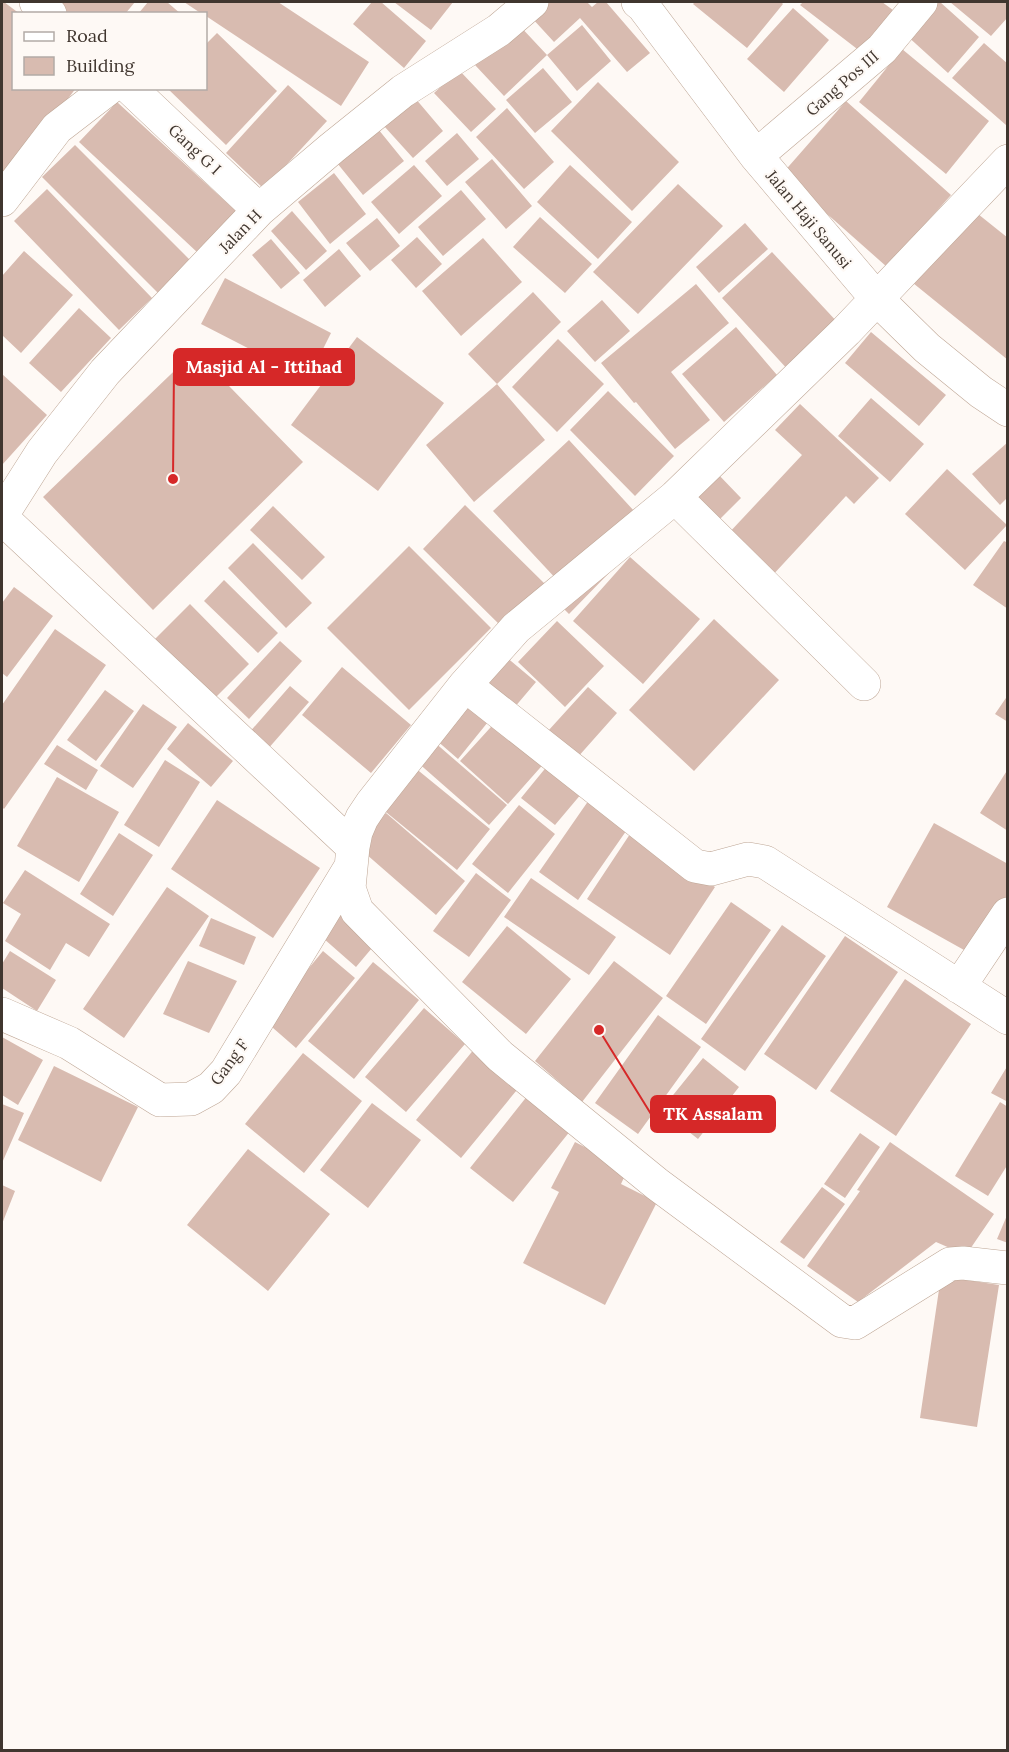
<svg xmlns="http://www.w3.org/2000/svg" width="1009" height="1752" font-family="Lora,serif">
<style>
.building{fill:#d8bbb0}
.lines{fill:none;stroke-linecap:round;stroke-linejoin:round}
.minor-casing{stroke:#bea695;stroke-width:34}
.minor{stroke:#fff;stroke-width:33}
.labels{text-anchor:middle;stroke-width:4.5;stroke-linejoin:round;paint-order:stroke}
.street-label{font-size:16px;fill:#40362f;stroke:#fef9f5}
.leader{fill:none;stroke:#d62828;stroke-width:2}
.callout-dot{fill:#d62828;stroke:#fef9f5;stroke-width:2}
.callout{fill:#d62828;stroke:#d62828;stroke-width:2}
.callout-label{font-size:18px;text-anchor:middle;font-weight:bold;fill:#fff}
</style>
<rect width="100%" height="100%" fill="#fef9f5"/>
<!-- building -->
<path class="building" d="M2,2H4L20,14H14V88H76L2,187Z
M52,2H135L125,14H68Z
M148,2H167L181,14H138Z
M184,2H278L369,62L341,106L206,16V14H202Z
M372,2H381L426,41L404,68L353,24Z
M394,2H453L431,30Z
M549,2H587L592,7L598,2H606L650,53L627,72L580,18L554,42L531,17Z
M695,2H781L783,4L747,48L693,4Z
M803,2H882L897,13L865,55L800,5Z
M933,2H940L979,37L948,73L905,34Z
M950,2H1008V17L991,36Z
M793,8L829,40L784,92L747,59Z
M518,24L547,55L504,96L475,65Z
M582,25L611,61L577,91L547,55Z
M217,33L277,91L226,145L167,88H206V44Z
M984,43L1008,64V123L1006,125L952,78Z
M902,49L989,121L946,174L859,102Z
M543,68L572,102L535,133L506,100Z
M459,70L496,109L471,132L434,93Z
M598,82L679,162L632,211L551,131Z
M288,85L327,121L264,189L226,153Z
M415,98L443,131L413,158L384,126Z
M846,101L951,195L887,267L782,174Z
M117,102L236,211L198,253L79,142Z
M507,108L554,162L524,189L476,137Z
M374,124L404,161L363,195L333,158Z
M457,133L479,159L447,186L425,161Z
M75,145L197,267L165,300L42,177Z
M492,159L532,206L506,229L465,182Z
M414,165L442,196L399,234L371,202Z
M570,165L632,222L598,259L537,202Z
M334,173L366,214L330,244L298,202Z
M678,184L723,226L638,314L593,272Z
M47,189L152,298L119,330L14,221Z
M461,190L486,219L443,256L418,227Z
M973,210L1008,238V360L913,283Z
M292,211L327,251L306,270L271,231Z
M540,217L592,264L565,293L513,247Z
M377,218L400,246L370,271L346,243Z
M745,223L768,249L719,293L696,267Z
M417,237L442,264L416,288L391,260Z
M483,238L522,282L461,336L422,291Z
M271,239L300,273L281,289L252,255Z
M339,249L361,276L325,307L303,280Z
M24,251L73,295L21,353L2,335V276Z
M772,252L840,325L790,372L722,298Z
M225,278L331,333L308,379L201,324Z
M696,284L729,323L671,372L710,420L675,449L636,402L634,403L601,363Z
M533,292L561,322L497,384L468,354Z
M602,300L630,331L595,362L567,331Z
M79,308L111,338L61,392L29,363Z
M736,327L777,375L724,422L682,374Z
M871,332L946,395L919,426L845,363Z
M357,337L444,403L378,491L291,425Z
M558,339L604,384L557,432L512,387Z
M195,351L303,462L153,610L43,497Z
M2,374L47,415L2,465Z
M497,384L545,440L474,502L426,445Z
M608,391L674,456L635,496L570,430Z
M871,398L924,444L890,482L838,436Z
M800,404L879,478L854,504L846,496L771,577L727,535L802,455L775,430Z
M569,440L635,512L559,582L493,511Z
M1008,442V497L1000,505L972,474Z
M947,469L1007,525L965,570L905,514Z
M716,472L741,498L714,525L689,499Z
M465,505L546,585L503,628L423,549Z
M273,506L325,557L302,580L250,530Z
M1004,541L1008,543V609L973,585Z
M253,543L312,603L286,628L228,568Z
M409,546L491,628L409,710L327,628Z
M630,557L700,619L643,684L573,621Z
M599,563L609,573L569,614L558,603Z
M224,580L278,633L258,653L204,601Z
M14,587L53,616L7,677L2,673V603Z
M190,604L249,664L214,699L154,640Z
M714,619L779,680L694,771L629,710Z
M557,621L604,666L565,707L518,662Z
M55,629L106,665L4,809L2,807V705Z
M280,641L302,661L249,719L227,698Z
M505,656L536,682L514,708L484,681Z
M342,667L411,725L371,773L302,715Z
M290,686L309,702L267,750L248,734Z
M588,687L617,713L577,758L548,731Z
M105,690L134,711L96,761L67,740Z
M1008,695V722L995,714Z
M469,698L492,717L458,759L435,739Z
M143,704L177,727L133,788L100,766Z
M500,717L547,760L508,804L460,761Z
M188,723L233,761L211,787L167,749Z
M433,741L507,805L489,825L416,761Z
M57,745L98,770L86,790L44,764Z
M165,760L200,782L159,847L124,825Z
M548,765L582,793L555,825L521,798Z
M414,767L490,829L457,870L381,808Z
M1008,769V831L980,813Z
M57,777L119,812L79,882L17,846Z
M591,797L631,824L578,900L539,872Z
M217,800L320,868L273,938L171,869Z
M519,805L555,834L508,893L472,864Z
M386,813L465,881L436,915L358,847Z
M934,823L1008,864V894L973,955L887,907Z
M632,831L715,887L670,955L587,899Z
M119,833L153,855L113,916L80,894Z
M25,870L110,924L89,957L66,943L50,970L5,941L21,914L3,903Z
M476,873L511,900L469,957L433,931Z
M531,878L616,937L589,975L504,917Z
M167,887L209,916L124,1038L83,1009Z
M731,902L771,930L706,1024L666,996Z
M336,907L377,942L356,967L315,931Z
M211,918L256,937L244,965L199,946Z
M782,925L826,956L745,1071L701,1039Z
M507,926L571,979L526,1034L462,982Z
M845,936L898,972L816,1090L764,1054Z
M10,951L56,980L37,1011L2,988V964Z
M323,951L355,978L296,1048L265,1021Z
M188,961L237,981L209,1033L163,1014Z
M614,961L663,998L582,1102L535,1061Z
M373,962L419,1000L354,1079L308,1041Z
M905,979L971,1024L896,1136L830,1091Z
M424,1008L465,1044L406,1112L365,1077Z
M658,1015L701,1047L638,1134L595,1103Z
M2,1037L43,1060L18,1105L2,1095Z
M475,1048L521,1085L461,1158L416,1120Z
M303,1053L362,1101L304,1173L245,1124Z
M703,1058L739,1087L698,1139L661,1110Z
M1008,1065V1102L991,1093Z
M54,1066L138,1107L101,1182L18,1140Z
M528,1095L571,1130L513,1202L470,1168Z
M1000,1102L1008,1107V1164L988,1196L955,1176Z
M372,1103L421,1140L368,1208L320,1170Z
M2,1104L24,1113L2,1163Z
M860,1133L880,1147L845,1198L824,1184Z
M575,1142L628,1169L621,1184L657,1202L605,1305L523,1263L559,1192L551,1188Z
M890,1142L994,1214L966,1255L936,1242L858,1302L807,1266L860,1191L857,1190Z
M248,1149L330,1214L268,1291L187,1225Z
M2,1185L15,1191L2,1224Z
M822,1187L845,1204L804,1259L780,1242Z
M1008,1213V1243L997,1239Z
M941,1276L999,1285L977,1427L920,1418Z"/>
<g class="lines">
<!-- minor casing -->
<g class="minor-casing">
<path id="minor" d="M36,2L50,14
M638,2L643,6L756,156L877,299L927,348L981,392L1008,410
M130,88L259,210
M756,156L882,49L921,2
M1008,161L846,331L675,497L516,628L465,685L372,803L362,818L356,832L353,847L349,888L357,911L500,1056L657,1184L842,1321L855,1323L950,1264L963,1263L1008,1268
M2,200L57,128L109,88
M675,497L864,684
M2,515L42,452L105,372L259,210L332,148L403,91L499,30L532,2
M2,518L353,847
M465,685L695,866L711,869L748,859L765,862L1008,1018
M959,987L1008,914
M2,1014L69,1043L160,1100L191,1099L211,1088L226,1072L350,868"/>
</g>
<!-- minor -->
<use href="#minor" class="minor"/>
</g>
<g class="labels">
<!-- street labels -->
<g class="street-label">
<text transform="translate(842 83) rotate(-41)" y="6">Gang Pos III</text>
<text transform="translate(195 149) rotate(43)" y="6">Gang G I</text>
<text transform="translate(809 219) rotate(50)" y="6">Jalan Haji Sanusi</text>
<text transform="translate(240 231) rotate(-46)" y="6">Jalan H</text>
<text transform="translate(229 1062) rotate(-54)" y="6">Gang F</text>
</g>
</g>
<!-- callouts -->
<path class="leader" d="M173 479L174 367M599 1030L651 1114"/>
<g class="callout-dot">
<circle cx="173" cy="479" r="6"/>
<circle cx="599" cy="1030" r="6"/>
</g>
<g class="callout">
<rect x="174" y="349" width="180" height="36" rx="6"/>
<rect x="651" y="1096" width="124" height="36" rx="6"/>
</g>
<g class="callout-label">
<text x="264" y="373">Masjid Al - Ittihad</text>
<text x="713" y="1120">TK Assalam</text>
</g>
<!-- border -->
<rect width="1009" height="1752" fill="none" stroke="#40362f" stroke-width="6"/>
<!-- legend -->
<rect x="12" y="12" width="195" height="78" fill="#fef9f5" stroke="#b2aba6" stroke-width="1.5"/>
<rect x="24" y="32" width="30" height="9" fill="#ffffff" stroke="#b2aba6" stroke-width="1.5"/>
<text x="66" y="42" font-size="18" fill="#40362f">Road</text>
<rect x="24" y="57" width="30" height="18" fill="#d8bbb0" stroke="#b2aba6" stroke-width="1.5"/>
<text x="66" y="72" font-size="18" fill="#40362f">Building</text>
</svg>
